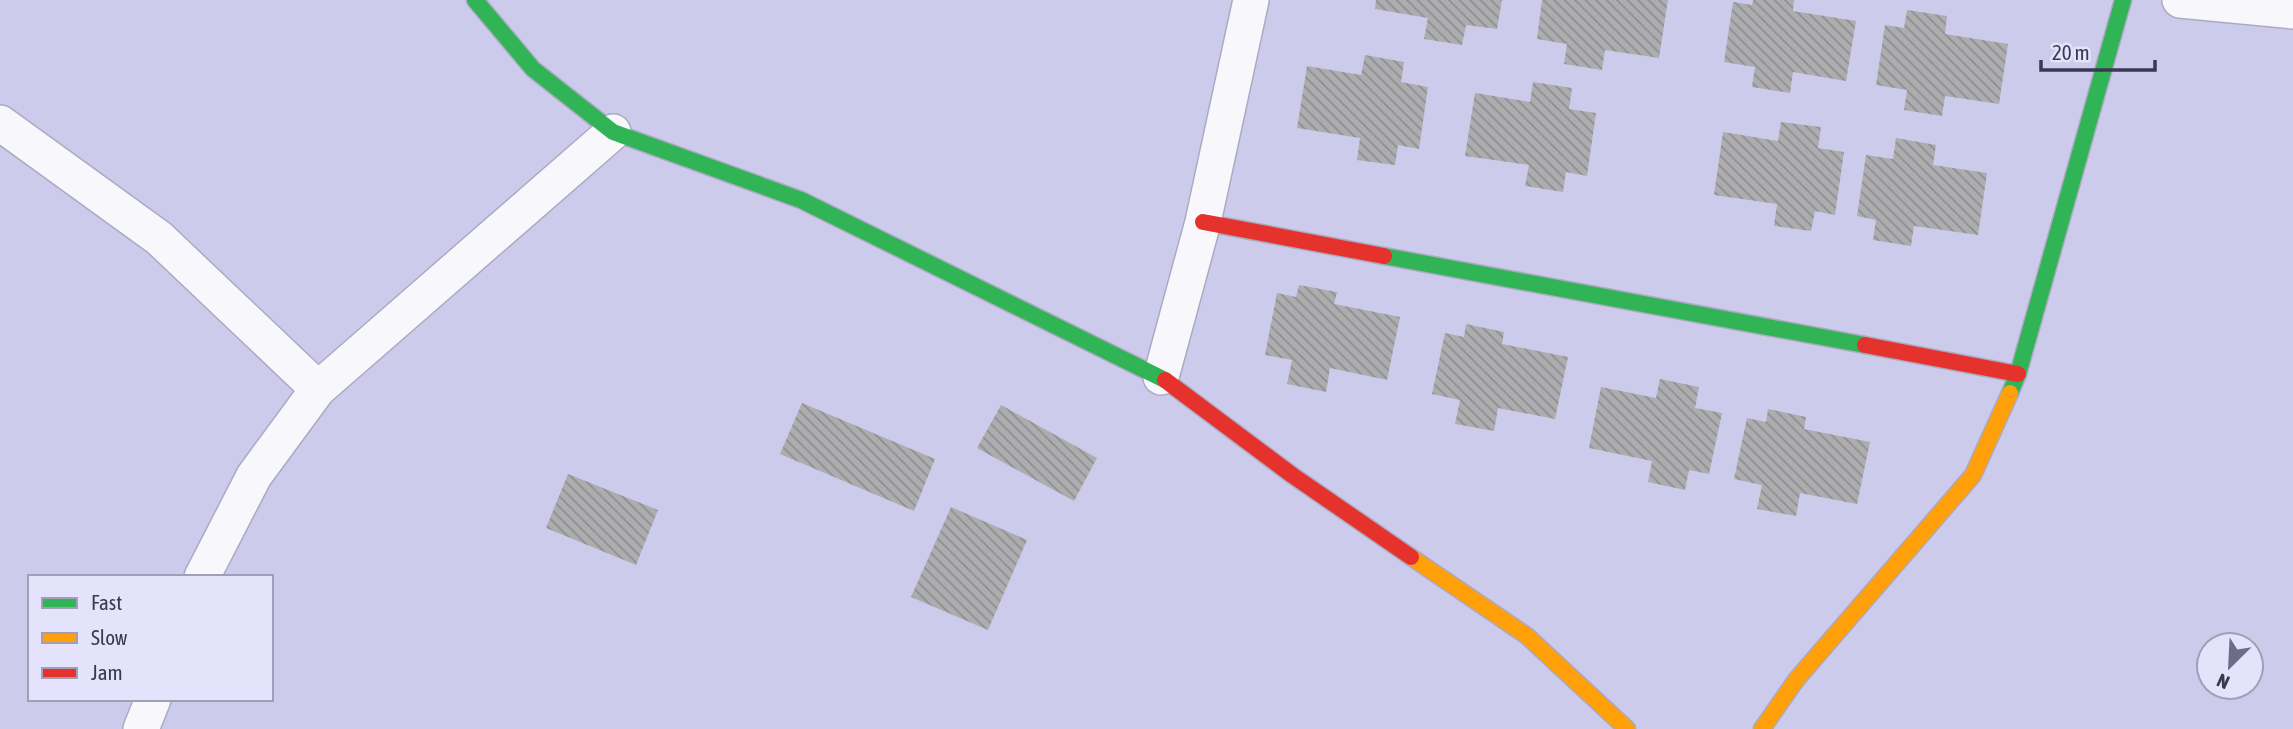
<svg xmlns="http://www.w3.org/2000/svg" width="2293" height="729" font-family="'Asap Condensed',sans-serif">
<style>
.building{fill:url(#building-back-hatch)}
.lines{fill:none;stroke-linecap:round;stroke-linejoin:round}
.street-casing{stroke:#abaac2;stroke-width:38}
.fast-casing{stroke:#abaac2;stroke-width:19}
.slow-casing{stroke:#abaac2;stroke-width:19}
.jam-casing{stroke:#abaac2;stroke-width:19}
.street{stroke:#f8f7fc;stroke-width:35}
.fast{stroke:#30b455;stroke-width:16}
.slow{stroke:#ff9f0a;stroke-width:16}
.jam{stroke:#e5322d;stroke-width:16}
</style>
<defs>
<pattern id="building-back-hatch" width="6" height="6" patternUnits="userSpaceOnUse" patternTransform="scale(1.75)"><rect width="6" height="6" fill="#adacae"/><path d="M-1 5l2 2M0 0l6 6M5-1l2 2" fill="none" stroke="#8e8d90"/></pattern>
</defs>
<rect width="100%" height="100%" fill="#cdcbeb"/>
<!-- building -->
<path class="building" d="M1376,0H1502L1497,29L1466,25L1462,45L1424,39L1428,18L1375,9Z
M1542,0H1668L1659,58L1605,50L1602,70L1564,64L1567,44L1537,39Z
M1753,0H1794L1793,11L1856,21L1846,81L1793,72L1790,93L1752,87L1755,67L1724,62L1733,2L1752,5Z
M1907,10L1947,16L1945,34L2008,44L1999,104L1945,96L1942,116L1904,110L1907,90L1876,85L1885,25L1904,28Z
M1365,55L1404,62L1401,82L1428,87L1419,149L1398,145L1395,165L1357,160L1360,138L1297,128L1307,66L1361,75Z
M1533,82L1572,88L1569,109L1596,113L1587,176L1566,172L1563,192L1525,186L1529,165L1465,156L1475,93L1530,102Z
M1781,122L1821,127L1818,148L1844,152L1835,215L1815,211L1811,231L1774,226L1777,204L1714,195L1723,132L1778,141Z
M1896,138L1936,145L1933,165L1987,173L1978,235L1914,226L1911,246L1873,240L1876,220L1857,216L1866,155L1893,159Z
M1299,285L1337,292L1334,304L1400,317L1387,380L1330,368L1326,392L1287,384L1292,360L1265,355L1277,293L1296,297Z
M1466,324L1504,332L1502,344L1568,357L1555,419L1498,408L1494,431L1455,424L1460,400L1432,394L1445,333L1464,337Z
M1660,379L1699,387L1695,408L1722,413L1709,474L1689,470L1685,490L1648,482L1652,461L1589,448L1601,387L1656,398Z
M802,403L935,459L914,511L780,454Z
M1001,405L1097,458L1074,501L977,448Z
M1768,409L1806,417L1804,429L1870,442L1857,504L1800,493L1796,516L1757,509L1762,485L1734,479L1747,418L1766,422Z
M568,474L658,510L636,565L546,528Z
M951,507L1027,540L988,630L911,597Z"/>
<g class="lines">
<!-- street casing -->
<g class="street-casing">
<path id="street" d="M2180,0L2293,11
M0,123L159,238L318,389
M1161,377L1203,222L1251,0
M202,577L254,476L318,389L613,132
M141,729L153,699"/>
</g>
<!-- fast casing -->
<g class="fast-casing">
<path id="fast" d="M475,0L533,69L613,132L801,200L1165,380
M1384,256L1865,345
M2010,393L2018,374L2123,0"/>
</g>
<!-- slow casing -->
<g class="slow-casing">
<path id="slow" d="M1411,557L1527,636L1627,729
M1762,729L1796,680L1973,475L2010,393"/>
</g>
<!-- jam casing -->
<g class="jam-casing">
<path id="jam" d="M1203,222L1384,256
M1865,345L2018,374
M1165,380L1292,475L1411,557"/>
</g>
<!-- street -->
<use href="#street" class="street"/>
<!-- fast -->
<use href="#fast" class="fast"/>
<!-- slow -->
<use href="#slow" class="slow"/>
<!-- jam -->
<use href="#jam" class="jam"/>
</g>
<!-- legend -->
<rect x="28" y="575" width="245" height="126" fill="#e4e3fb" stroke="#a09fb7" stroke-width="2"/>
<rect x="42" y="598" width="35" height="10" fill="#30b455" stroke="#a09fb7" stroke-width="2"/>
<text x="91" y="610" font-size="21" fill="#3b3951">Fast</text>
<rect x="42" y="633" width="35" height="10" fill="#ff9f0a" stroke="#a09fb7" stroke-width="2"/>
<text x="91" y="645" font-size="21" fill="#3b3951">Slow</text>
<rect x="42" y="668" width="35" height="10" fill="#e5322d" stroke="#a09fb7" stroke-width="2"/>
<text x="91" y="680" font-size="21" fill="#3b3951">Jam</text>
<!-- north arrow -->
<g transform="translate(2230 666) rotate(204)"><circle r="33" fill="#e4e3fb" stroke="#a09fb7" stroke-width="2"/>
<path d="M0-5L12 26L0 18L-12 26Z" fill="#6e6c87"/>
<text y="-10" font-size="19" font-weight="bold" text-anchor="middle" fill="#3b3951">N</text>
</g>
<!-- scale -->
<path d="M2041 60v10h114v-10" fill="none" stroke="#3b3951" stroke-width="3.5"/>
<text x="2052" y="60" font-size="21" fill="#3b3951" stroke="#e4e3fb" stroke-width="5" paint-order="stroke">20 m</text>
</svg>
